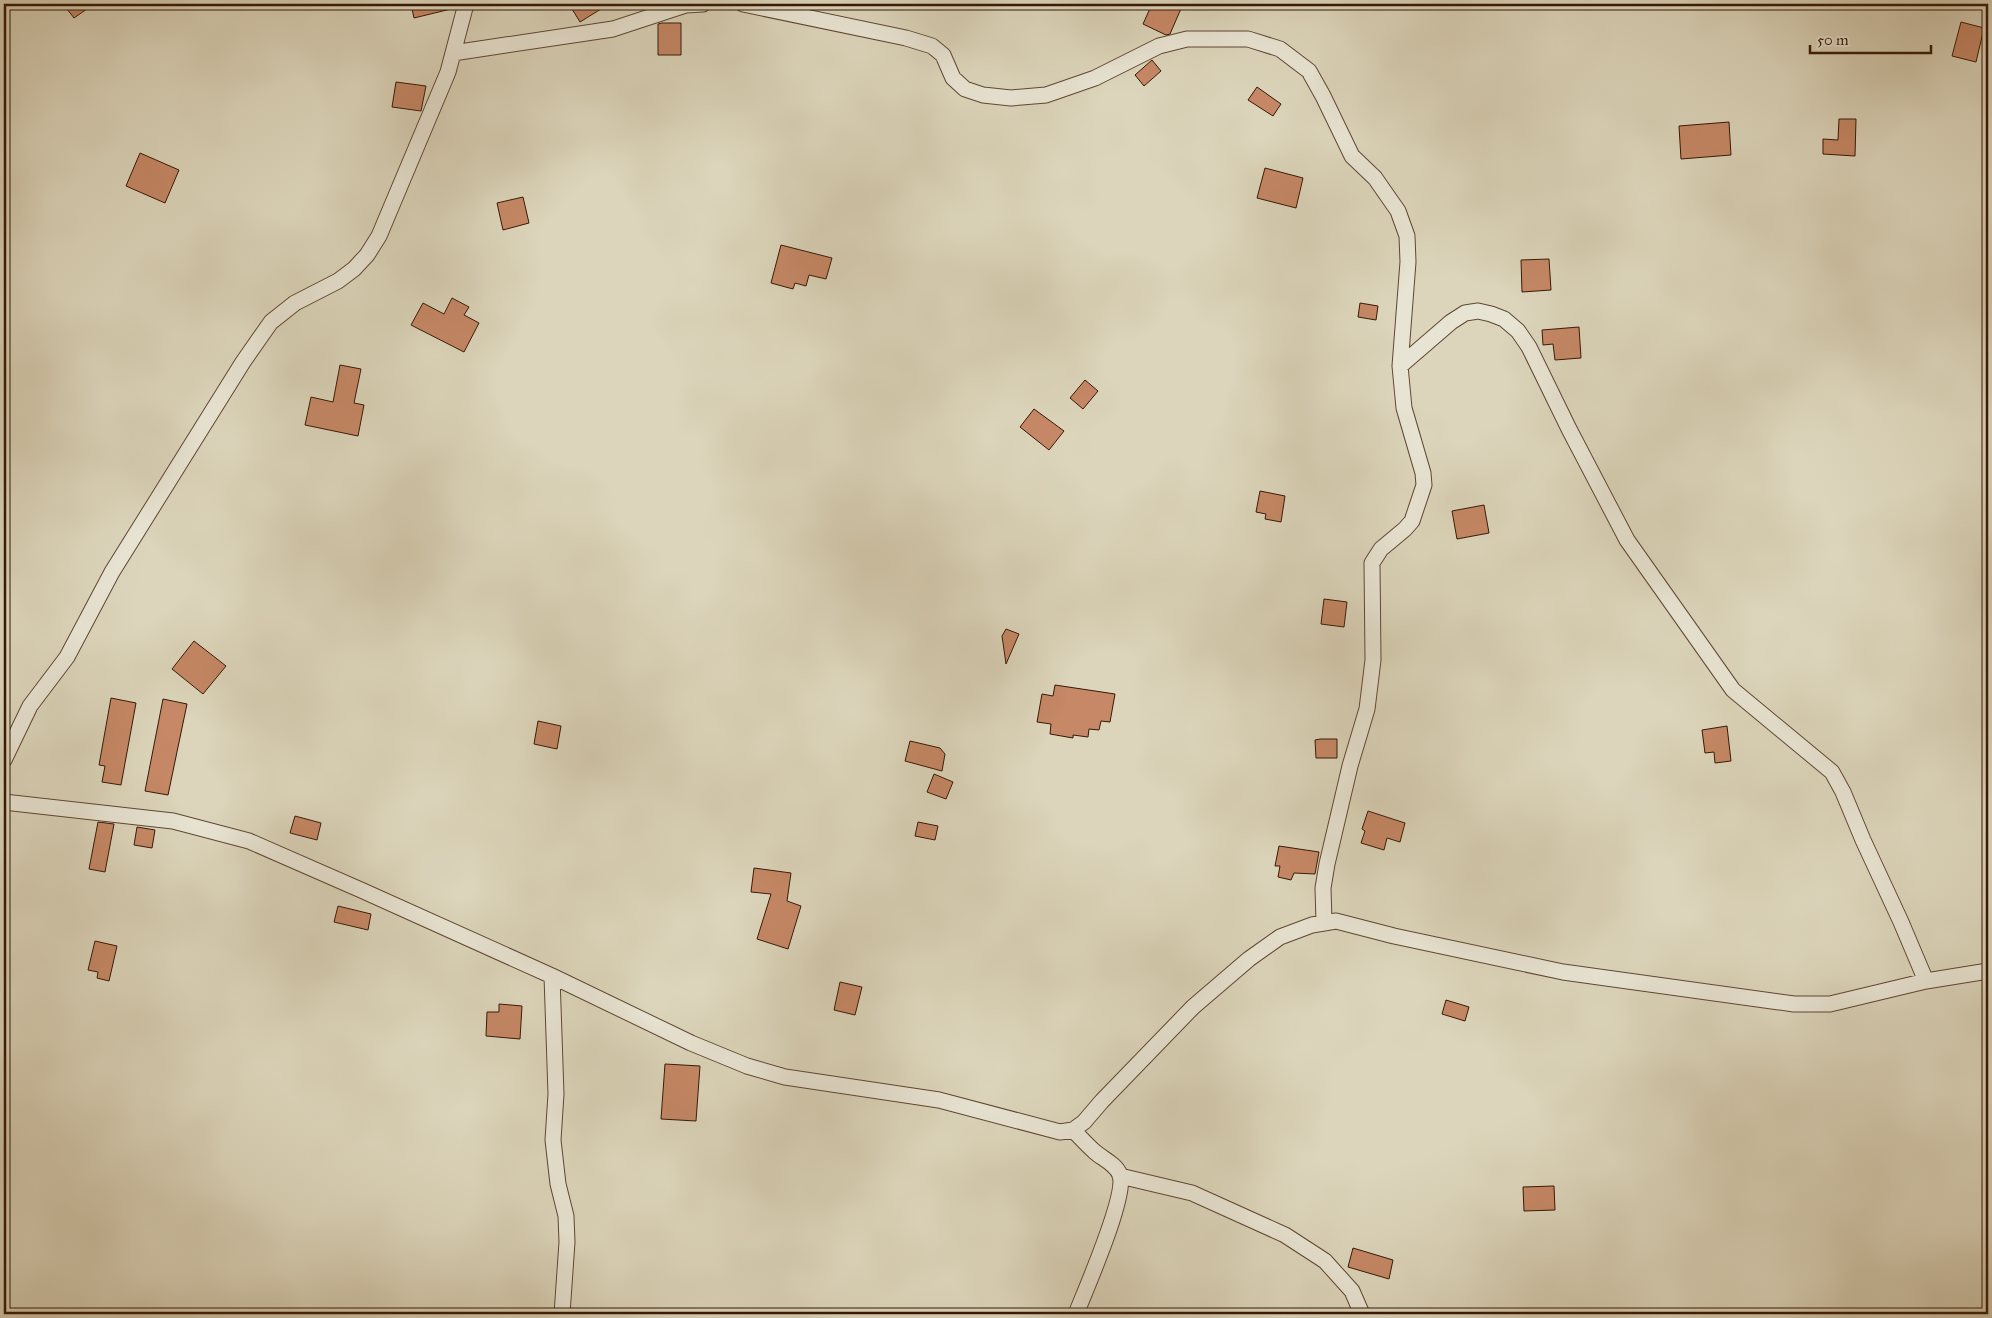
<svg xmlns="http://www.w3.org/2000/svg" width="1992" height="1318" font-family="'IM FELL Great Primer',serif">
<style>
.building{fill:#c68866;stroke:#351806}
.lines{fill:none;stroke-linecap:round;stroke-linejoin:round}
.minor-casing{stroke:#5f4733;stroke-width:17}
.minor{stroke:#e8e4d3;stroke-width:15}
</style>
<rect width="100%" height="100%" fill="#dcd5bb"/>
<filter id="stains"><feTurbulence type="fractalNoise" baseFrequency=".004" numOctaves="4"/><feColorMatrix values="0 0 0 0 .2 0 0 0 0 .09 0 0 0 0 .02 0 0 0 .5 -.17"/></filter>
<radialGradient id="worn" r=".72"><stop offset=".6" stop-color="#630" stop-opacity="0"/><stop offset="1" stop-color="#630" stop-opacity=".3"/></radialGradient>
<!-- building -->
<path class="building" d="M63,4H94L74,18Z
M411,4H455V8L414,18Z
M569,4H609L580,22Z
M1152,4H1183L1170,34L1166,35L1143,24Z
M1961,22L1984,28L1976,62L1952,56Z
M662,23H681V55H658V24Z
M1152,60L1161,71L1144,86L1135,75Z
M396,82L426,86L421,111L392,107Z
M1257,87L1281,104L1273,116L1248,100Z
M1839,119H1856L1855,156L1823,154V139L1838,140Z
M1729,122L1731,155L1681,159L1679,126Z
M140,153L179,170L165,203L126,186Z
M1265,168L1303,178L1296,208L1257,198Z
M523,197L529,223L503,230L497,203Z
M781,245L832,258L826,279L809,275L806,286L795,283L793,289L771,283Z
M1549,259L1551,290L1522,292L1521,260Z
M452,298L469,307L464,315L479,323L464,352L411,325L423,303L444,314Z
M1360,303L1378,306L1376,320L1358,317Z
M1579,327L1581,358L1555,360L1553,344L1543,345L1542,330Z
M340,365L361,369L354,403L364,405L358,436L305,425L311,397L333,402Z
M1085,380L1098,391L1083,409L1070,398Z
M1034,409L1064,431L1049,450L1020,427Z
M1260,491L1285,496L1281,522L1265,519L1266,514L1256,512Z
M1484,505L1489,533L1457,539L1452,511Z
M1324,599L1347,602L1344,627L1321,624Z
M1006,629L1019,634L1006,664L1002,636Z
M194,641L226,666L203,694L172,669Z
M1055,685L1115,694L1110,722L1101,721L1099,730L1089,729L1088,737L1073,735V738L1050,734L1051,724L1037,722L1042,694L1053,696Z
M111,698L136,703L121,785L102,782L105,766L99,765Z
M163,699L187,704L168,795L145,791Z
M538,721L561,726L557,749L534,744Z
M1727,726L1731,761L1715,763L1714,752L1705,753L1702,730Z
M1320,739H1337V758H1316L1315,740Z
M910,741L940,748L945,754L942,771L905,761Z
M934,774L953,782L946,799L927,792Z
M1368,811L1405,823L1400,842L1387,838L1384,850L1361,843L1365,831L1362,829Z
M295,816L321,823L317,840L290,833Z
M98,822L114,824L105,872L89,869Z
M918,822L938,826L935,840L915,836Z
M137,827L155,830L152,848L134,845Z
M1279,846L1319,852L1315,874L1294,873L1291,880L1278,877L1280,866H1275Z
M754,868L791,873L787,901L801,906L788,949L757,939L771,894L751,892Z
M338,906L371,914L368,930L334,922Z
M95,941L117,946L109,981L97,978L98,972L88,970Z
M840,982L862,987L855,1015L834,1010Z
M1446,1000L1469,1007L1465,1021L1442,1014Z
M499,1004L522,1006L520,1039L486,1036L487,1012H499Z
M665,1064L700,1066L696,1121L661,1119Z
M1554,1186L1555,1210L1524,1211L1523,1187Z
M1353,1248L1393,1260L1389,1279L1348,1267Z"/>
<g class="lines">
<!-- minor casing -->
<g class="minor-casing">
<path id="minor" d="M743,4L906,38L932,46L943,55L953,78L965,89L983,95L1011,98L1046,95L1095,78L1159,46L1187,39H1248L1280,49L1309,71L1323,96L1352,156L1375,178L1398,211L1407,236L1408,262L1400,366L1404,408L1423,473L1424,485L1412,521L1405,529L1381,549L1372,563L1373,660L1367,709L1350,766L1327,864L1323,888L1324,922
M453,53L613,29L686,5L703,4
M1400,366L1451,322L1465,313L1478,311L1491,314L1504,319L1518,331L1529,347L1569,429L1627,540L1733,690L1832,772L1843,792L1863,840L1901,922L1926,981
M4,760L30,706L67,657L112,572L243,362L271,322L295,303L338,281L354,269L367,255L379,236L448,72L466,4
M4,802L173,821L249,841L361,890L552,976L691,1043L747,1066L785,1077L939,1100L1060,1132L1073,1130L1084,1122L1102,1101L1193,1007L1249,959L1280,937L1312,925L1336,921L1394,936L1563,972L1794,1004H1830L1926,981L1988,971
M552,976L556,1094L553,1140L558,1184L566,1216L567,1242L562,1314
M1073,1130C1080,1137 1087,1145 1095,1152C1103,1159 1116,1164 1120,1175C1127,1196 1085,1291 1076,1314
M1120,1176L1192,1193L1285,1235L1325,1261L1352,1291L1362,1314"/>
</g>
<!-- minor -->
<use href="#minor" class="minor"/>
</g>
<!-- margin -->
<rect width="1992" height="1318" fill="none" stroke="#dcd5bb" stroke-width="20"/>
<rect x="5" y="5" width="1982" height="1308" fill="none" stroke="#351806" stroke-width="2.5"/>
<rect x="10" y="10" width="1972" height="1298" fill="none" stroke="#351806"/>
<!-- scale -->
<path d="M1810 45v8h121v-8" fill="none" stroke="#351806" stroke-width="2.5"/>
<text x="1817" y="45" font-size="15" fill="#351806" stroke="#e8e4d3" stroke-width="4" paint-order="stroke">50 m</text>
<rect width="100%" height="100%" filter="url(#stains)"/>
<rect width="100%" height="100%" fill="url(#worn)"/>
</svg>
